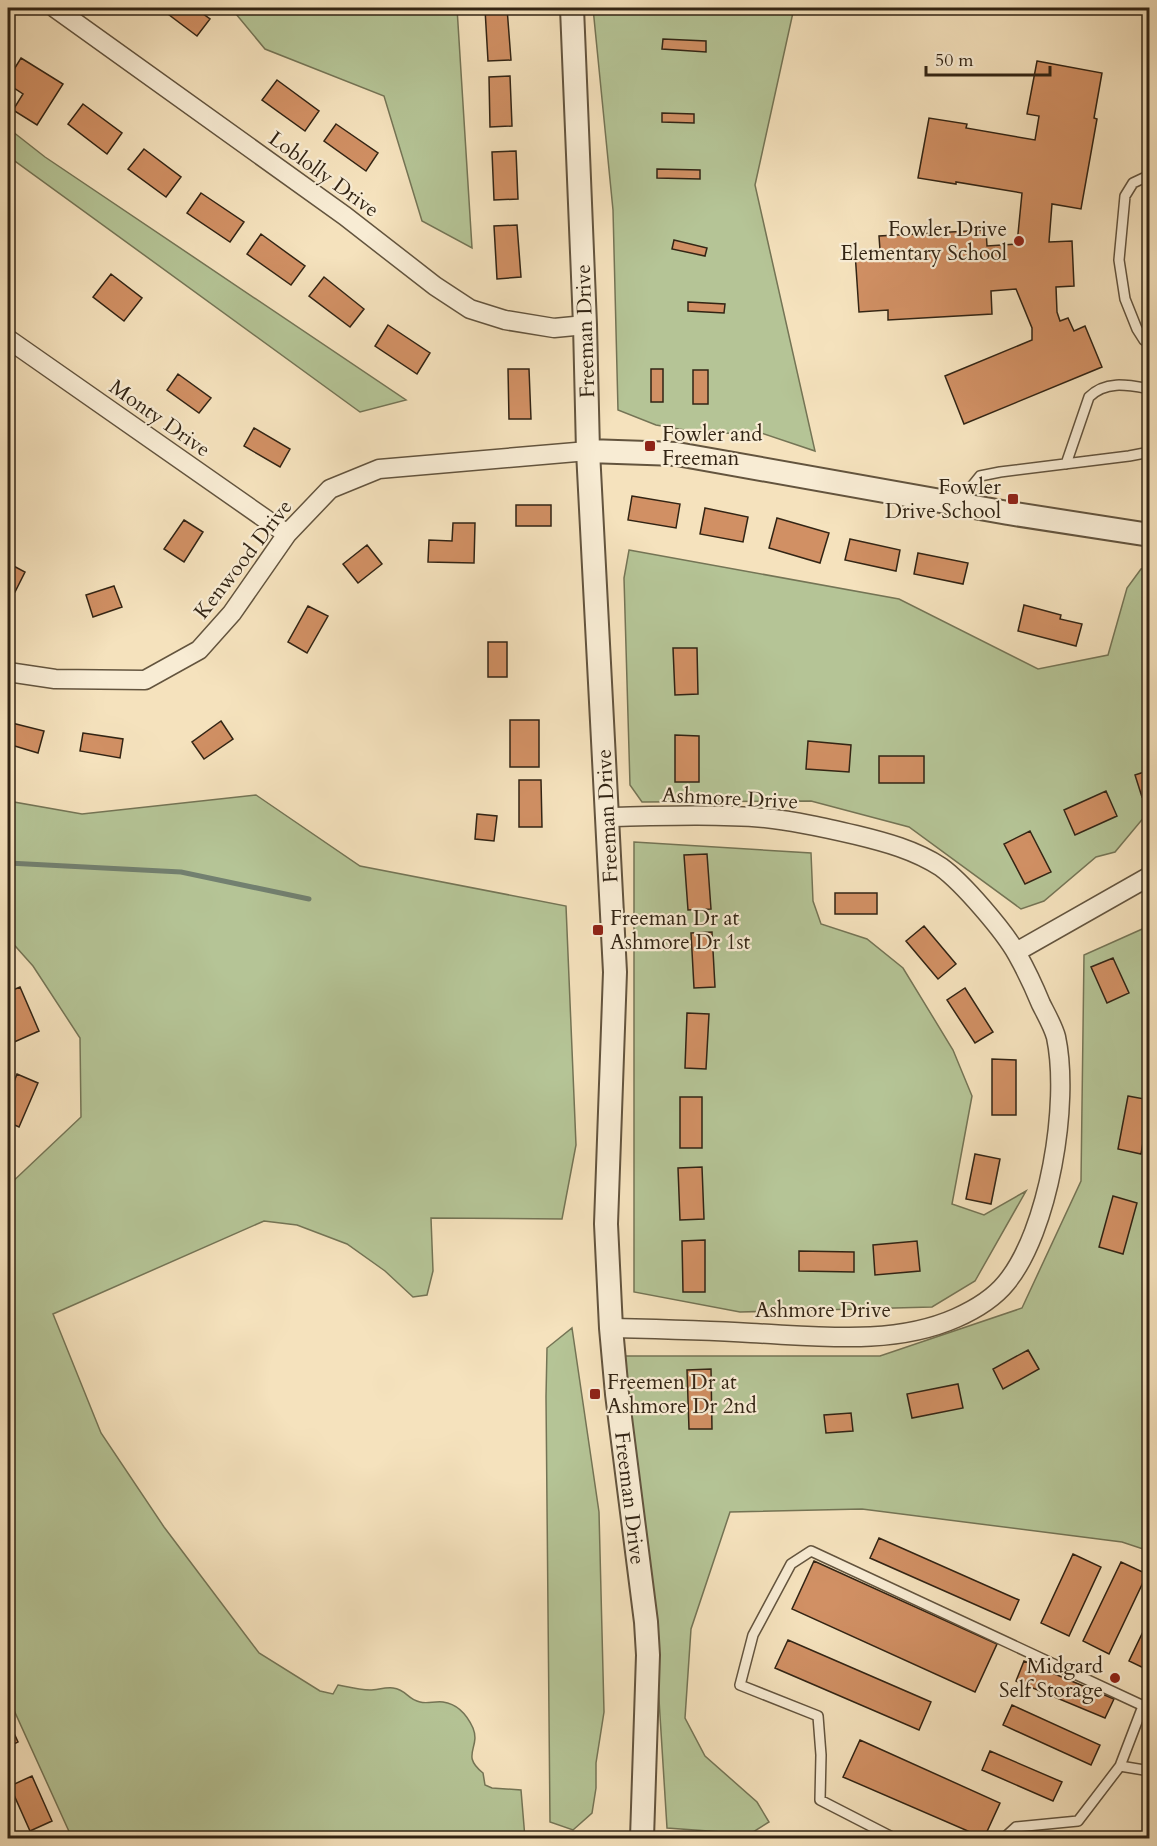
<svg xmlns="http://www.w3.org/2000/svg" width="1157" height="1846" font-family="Cardo,serif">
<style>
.green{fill:#b5c496;stroke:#747455;stroke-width:1.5}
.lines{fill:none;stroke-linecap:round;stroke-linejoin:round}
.stream{stroke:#728070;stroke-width:5}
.building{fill:#d19064;stroke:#322414;stroke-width:1.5}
.service-casing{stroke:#63543e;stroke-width:12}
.minor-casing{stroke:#63543e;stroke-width:21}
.tertiary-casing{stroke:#63543e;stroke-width:26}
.service{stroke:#f8ecd4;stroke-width:9}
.minor{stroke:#f8ecd4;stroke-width:18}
.tertiary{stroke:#f8ecd4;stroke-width:22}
.poi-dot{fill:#8f2418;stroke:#f8ecd4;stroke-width:2}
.labels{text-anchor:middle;stroke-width:4.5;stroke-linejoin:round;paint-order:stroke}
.street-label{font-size:21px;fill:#322414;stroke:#f8ecd4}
.poi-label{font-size:21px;fill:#322414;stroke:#f8ecd4;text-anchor:end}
</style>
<rect width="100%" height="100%" fill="#f5e2bd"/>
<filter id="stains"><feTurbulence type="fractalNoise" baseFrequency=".00333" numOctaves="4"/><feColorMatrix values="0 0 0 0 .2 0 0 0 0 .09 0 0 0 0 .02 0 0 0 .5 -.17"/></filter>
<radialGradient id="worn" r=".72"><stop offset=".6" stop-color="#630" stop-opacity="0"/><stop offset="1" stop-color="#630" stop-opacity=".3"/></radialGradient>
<!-- green -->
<path class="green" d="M231,8H457L472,248L422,221L384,96L265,49Z
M593,8H794L755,185L815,451L758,432L707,434L656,425L618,410L613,210Z
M8,128L45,157L406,400L360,412L8,156Z
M629,550L899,599L1038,669L1108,655L1127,588L1141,569L1149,567V817L1145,816L1115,852L1096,857L1044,901L1021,909L909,827L811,801L642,802L630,785L624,578Z
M256,795L360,866L566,906L576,1145L562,1219L431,1218L433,1271L427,1295L413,1297L385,1271L347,1244L297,1225L264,1221L53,1314L101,1433L164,1527L259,1653L320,1691L333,1694L338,1685C348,1687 359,1690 370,1690C377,1690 385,1687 393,1688C407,1690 407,1699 420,1702C427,1704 435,1701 443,1702C458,1704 467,1715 473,1728C481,1748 460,1755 483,1773L485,1785L492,1788L521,1790L525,1838H72L8,1697V1186L81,1117L80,1038L33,966L8,938V801L82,814Z
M634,842L811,853L813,901L821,924L867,939L903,968L953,1050L972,1096L952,1204L984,1215L1026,1191L975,1281L932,1307L740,1312L634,1292Z
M1149,926V1551L1122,1542L862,1509L730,1512L691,1629L685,1718L705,1756L757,1802L769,1822L750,1834L667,1828L652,1587L623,1356H880L1022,1308L1081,1181L1084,955Z
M572,1328L599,1512L604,1712L596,1763V1788L592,1813L573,1830L550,1822L546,1397L547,1348Z"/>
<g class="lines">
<!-- stream -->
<path class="stream" d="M8,863L181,872L309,899"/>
</g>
<!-- building -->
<path class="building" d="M160,8H195L210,19L197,36Z
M507,8L511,60L488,61L485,9Z
M663,39L706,41V52L662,49Z
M21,58L63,84L37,125L13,110L23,94L8,84V79Z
M1037,61L1102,73L1094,118L1097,119L1081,209L1052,204L1049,242L1072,241L1074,286L1056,287L1057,312L1060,321L1068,318L1074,331L1085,326L1102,367L964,424L945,376L1032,340V328L1016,289L991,291L992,314L888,320V310L859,312L855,252L880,250L879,236L986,230L987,246L1017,244L1022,193L956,182V184L918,178L929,118L967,124L966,128L1035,140L1039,116L1027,114Z
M510,76L512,126L490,127L489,77Z
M277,80L319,111L305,131L262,100Z
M83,104L122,133L107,154L68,124Z
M662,113L694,114V123L662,122Z
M336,124L378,153L366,171L324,141Z
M144,149L181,177L166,197L128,169Z
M516,151L518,199L494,200L492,152Z
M657,169L700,170V179L657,178Z
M201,193L244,222L230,242L187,213Z
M517,225L521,277L497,279L494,226Z
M261,234L305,266L291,285L247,254Z
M674,240L707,248L705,256L672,249Z
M111,274L142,298L124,321L93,297Z
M324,277L364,309L350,327L309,296Z
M688,302L725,304L724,313L688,311Z
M388,325L430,353L417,374L375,346Z
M508,369H529L531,419H509Z
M651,369H663V402H651Z
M693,370H708V404H693Z
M178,374L211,398L199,413L167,390Z
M254,428L290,449L280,467L244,446Z
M632,496L680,504L676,528L628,520Z
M516,505H551V526H516Z
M705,508L748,517L743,542L700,534Z
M777,518L829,533L820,563L769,548Z
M184,520L203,532L184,562L164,549Z
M453,523H475L474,563L428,562L429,540L452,541Z
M850,539L900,550L896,571L845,560Z
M367,545L382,564L358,583L343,564Z
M918,553L968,563L963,584L914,574Z
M8,563L25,572L15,592L8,588Z
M114,586L122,607L93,617L86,595Z
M1024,605L1061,615L1060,619L1082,624L1076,646L1018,631Z
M308,606L328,616L307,653L288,642Z
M488,642H507V677H488Z
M673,648H697L698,694L675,695Z
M510,720H539V767H510Z
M221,721L233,739L204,759L192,742Z
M12,723L44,731L38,753L8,744Z
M83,733L123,739L120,758L80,751Z
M675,735L699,736V782H675Z
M808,741L851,745L849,772L806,769Z
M879,756H924V783H879Z
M1150,770V795L1142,797L1135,775Z
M519,780H541L542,827H519Z
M1106,791L1117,816L1075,835L1064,810Z
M477,814L497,816L494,841L475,839Z
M1030,831L1051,872L1025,884L1004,844Z
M707,854L711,909L688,910L684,855Z
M835,893H877V914H835Z
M924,926L956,964L938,979L906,941Z
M712,932L715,987L694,988L691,933Z
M1113,958L1129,993L1107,1003L1091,967Z
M20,987L39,1031L12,1043L8,1033V1022L10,1021L8,1015V992Z
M965,988L993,1032L975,1043L947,1000Z
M687,1013L709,1014L706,1069L685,1068Z
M992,1059L1016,1060V1115H992Z
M17,1074L38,1083L19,1127L8,1122V1097Z
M1128,1096L1150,1100L1141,1154L1118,1149Z
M680,1097H702V1148H680Z
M975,1154L1000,1159L991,1204L966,1199Z
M702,1167L704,1219L680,1220L678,1168Z
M1113,1196L1137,1203L1123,1254L1099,1247Z
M705,1240V1292H683L682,1241Z
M917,1241L920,1271L875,1275L873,1245Z
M799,1251L854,1252V1272L799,1271Z
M1028,1350L1039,1369L1003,1389L993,1369Z
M711,1369L712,1429H689L687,1370Z
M958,1384L963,1408L912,1418L907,1394Z
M851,1413L853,1431L826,1433L824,1415Z
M879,1538L1019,1600L1010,1620L870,1558Z
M1073,1554L1101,1567L1069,1636L1041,1623Z
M814,1561L997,1644L975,1692L792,1609Z
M1121,1562L1147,1574L1109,1654L1083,1641Z
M1150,1617V1671L1129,1661Z
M788,1640L931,1702L919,1730L775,1668Z
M1024,1661L1114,1699L1105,1718L1016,1681Z
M1012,1705L1100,1745L1091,1765L1003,1725Z
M8,1720L18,1742L8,1747Z
M860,1740L1000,1803L984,1838L843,1777Z
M990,1751L1062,1782L1053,1801L982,1770Z
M32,1776L52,1821L30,1831L10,1786Z"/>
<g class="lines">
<!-- service casing -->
<g class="service-casing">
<path id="service" d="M1150,175L1133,183L1125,196L1119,260L1125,299L1137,329L1144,340L1150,344
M1066,464L1089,397C1106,380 1128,385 1150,389
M959,502L980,476L1000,472L1129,456L1150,452
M1120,1766L1150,1771
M894,1838L820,1800L821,1755L818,1716L740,1685L753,1635L791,1564L811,1551L1150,1709
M1004,1838L1016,1827L1078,1821L1120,1766L1143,1706"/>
</g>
<!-- minor casing -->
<g class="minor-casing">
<path id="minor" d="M55,8L345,216L435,286L470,309L505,320L554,328L585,325
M8,339L287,534
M8,672L55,679L145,680L199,650L232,613L287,534L330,489L379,469L588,451
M607,817C660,816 713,814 765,818C796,821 826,828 856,835C885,842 915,850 941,867C963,883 1004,931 1017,954C1026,970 1034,987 1041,1004C1046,1014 1053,1026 1056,1037C1070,1103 1049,1231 1006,1283C993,1299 974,1310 956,1318C893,1346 818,1336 751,1333C704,1330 657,1329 611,1328
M1016,952L1150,876"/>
</g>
<!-- tertiary casing -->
<g class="tertiary-casing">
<path id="tertiary" d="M572,8L585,325L588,451L615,972L606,1224L611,1328L617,1394L646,1622L648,1655L642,1838
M588,451L677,454L1008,513L1150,535"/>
</g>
<!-- service -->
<use href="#service" class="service"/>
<!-- minor -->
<use href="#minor" class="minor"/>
<!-- tertiary -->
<use href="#tertiary" class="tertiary"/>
</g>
<!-- markers -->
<g class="poi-dot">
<circle cx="1019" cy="241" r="6"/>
<rect x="644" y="440" width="12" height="12" rx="3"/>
<rect x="1007" y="493" width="12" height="12" rx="3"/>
<rect x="592" y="924" width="12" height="12" rx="3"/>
<rect x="589" y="1388" width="12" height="12" rx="3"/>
<circle cx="1115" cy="1678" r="6"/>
</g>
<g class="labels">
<!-- street labels -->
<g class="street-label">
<text transform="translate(324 174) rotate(36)" y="7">Loblolly Drive</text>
<text transform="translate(585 331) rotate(-92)" y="7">Freeman Drive</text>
<text transform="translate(160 418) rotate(35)" y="7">Monty Drive</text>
<text transform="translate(243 559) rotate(-52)" y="7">Kenwood Drive</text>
<text transform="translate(730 798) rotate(3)" y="7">Ashmore Drive</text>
<text transform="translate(607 816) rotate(-93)" y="7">Freeman Drive</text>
<text x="823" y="1317">Ashmore Drive</text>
<text transform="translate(630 1498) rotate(83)" y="7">Freeman Drive</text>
</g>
<!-- poi labels -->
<g class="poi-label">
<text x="1007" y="236">Fowler Drive<tspan x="1007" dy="24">Elementary School</tspan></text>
<text x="662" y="441" text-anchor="start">Fowler and<tspan x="662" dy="24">Freeman</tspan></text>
<text x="1001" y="494">Fowler<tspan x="1001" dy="24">Drive School</tspan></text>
<text x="610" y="925" text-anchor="start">Freeman Dr at<tspan x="610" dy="24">Ashmore Dr 1st</tspan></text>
<text x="607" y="1389" text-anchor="start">Freemen Dr at<tspan x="607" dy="24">Ashmore Dr 2nd</tspan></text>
<text x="1103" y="1673">Midgard<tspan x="1103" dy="24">Self Storage</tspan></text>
</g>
</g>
<!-- margin -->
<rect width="1157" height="1846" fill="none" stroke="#f5e2bd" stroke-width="30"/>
<rect x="9" y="9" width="1139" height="1828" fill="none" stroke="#322414" stroke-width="3"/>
<rect x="15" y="15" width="1127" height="1816" fill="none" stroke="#322414" stroke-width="1.5"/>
<!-- scale -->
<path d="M926 66v9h124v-9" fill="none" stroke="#322414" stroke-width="3"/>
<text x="935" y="66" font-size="18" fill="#322414" stroke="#f8ecd4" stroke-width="4.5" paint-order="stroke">50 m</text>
<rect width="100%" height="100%" filter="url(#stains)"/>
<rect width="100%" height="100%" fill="url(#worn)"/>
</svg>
